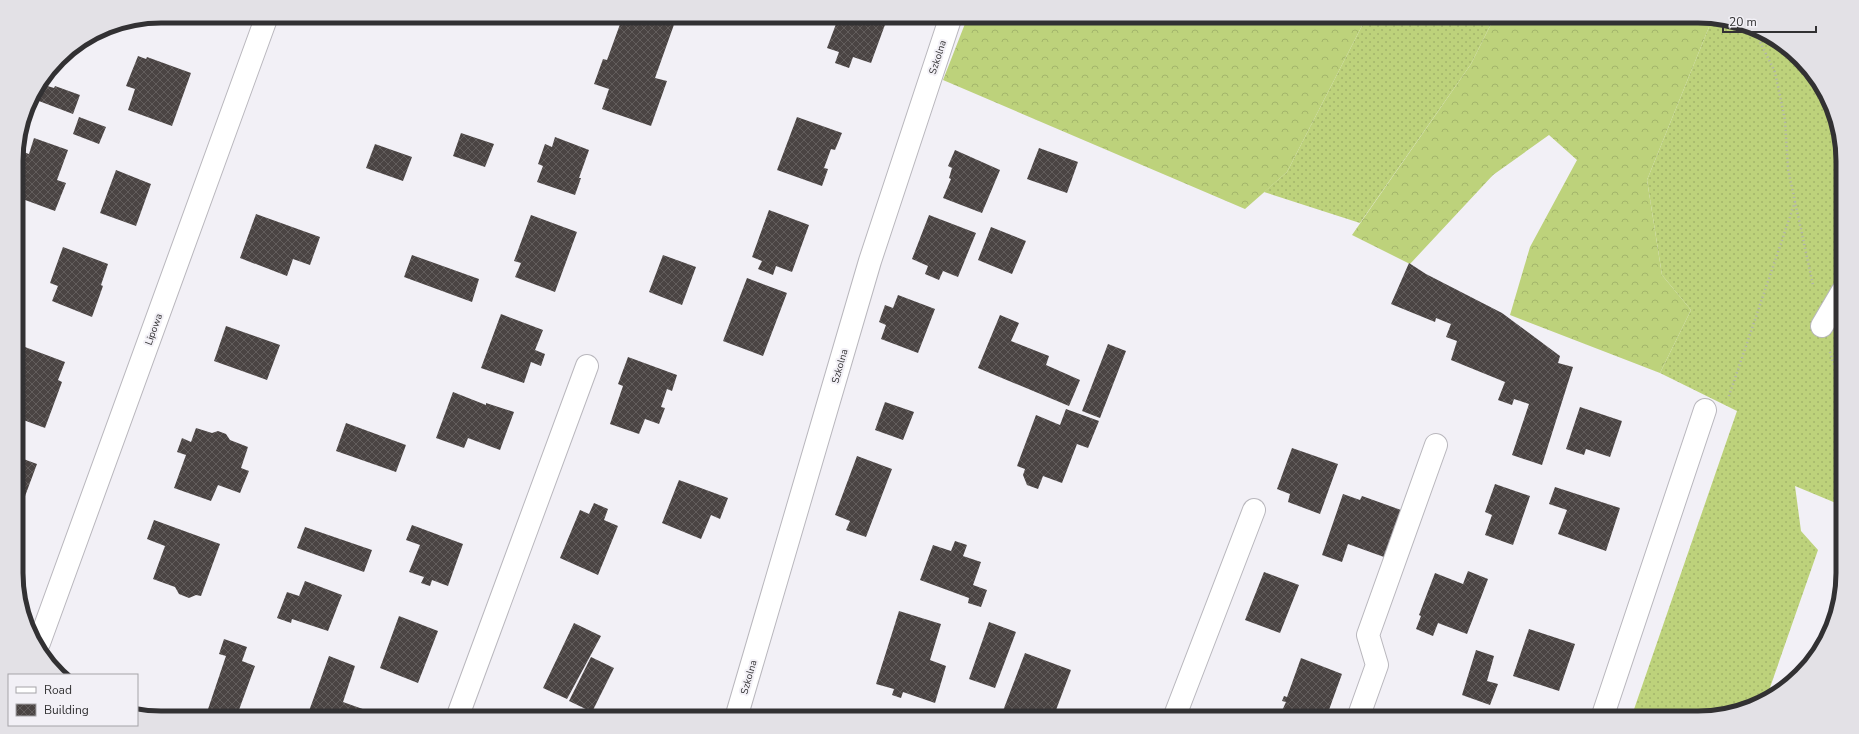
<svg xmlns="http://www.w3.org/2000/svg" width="1859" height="734" font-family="'Nunito Sans',sans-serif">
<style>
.grass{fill:url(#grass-dots)}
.forest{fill:url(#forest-crowns)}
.building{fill:url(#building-cross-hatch)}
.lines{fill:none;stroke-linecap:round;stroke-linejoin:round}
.street-casing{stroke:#b9b7bd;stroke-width:24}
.path{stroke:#b2b1b5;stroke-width:2.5;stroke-dasharray:1 3;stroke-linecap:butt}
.street{stroke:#fff;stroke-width:22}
.labels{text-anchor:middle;stroke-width:4;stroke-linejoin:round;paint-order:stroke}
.street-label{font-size:10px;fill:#323133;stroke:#f2f0f6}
.rim{fill:none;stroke:#323133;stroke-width:5}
</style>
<defs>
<pattern id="grass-dots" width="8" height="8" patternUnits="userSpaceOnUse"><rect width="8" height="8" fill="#bdd27b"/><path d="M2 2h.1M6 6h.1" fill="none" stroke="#a3b56b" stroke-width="1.8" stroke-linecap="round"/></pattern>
<pattern id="forest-crowns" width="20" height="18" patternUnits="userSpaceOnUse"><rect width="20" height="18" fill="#bdd27b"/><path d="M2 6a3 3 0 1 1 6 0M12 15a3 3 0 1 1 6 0" fill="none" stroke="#a3b56b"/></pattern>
<pattern id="building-cross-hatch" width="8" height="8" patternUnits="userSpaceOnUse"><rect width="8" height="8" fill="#4a4443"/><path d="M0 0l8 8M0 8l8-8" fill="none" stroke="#625d5c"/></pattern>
</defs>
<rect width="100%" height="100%" fill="#f2f0f6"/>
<!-- grass -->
<path class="grass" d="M1367,16H1495L1471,64L1360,223L1264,192L1287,172Z
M1709,18L1745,24L1779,41L1813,72L1842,141L1843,506L1795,486L1801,531L1818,550L1766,699L1745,710L1708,718H1631L1737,411L1660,373L1691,310L1662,275L1647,180L1709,27Z"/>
<!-- forest -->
<path class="forest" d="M968,16H1367L1287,172L1245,209L943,80Z
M1495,16H1698L1709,18V27L1647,180L1662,275L1691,310L1660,373L1510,315L1530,247L1577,160L1549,135L1493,175L1410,264L1352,235L1471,64Z"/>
<!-- building -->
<path class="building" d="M623,16H669L676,19L655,78L667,81L651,126L602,109L609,89L594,84L603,59L607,60Z
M839,16H869L886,22L871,63L853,57L849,68L835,63L839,52L827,48Z
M138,56L146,59L147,57L191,73L172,126L128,110L135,89L126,86Z
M41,84L54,88L55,86L80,95L73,114L31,98Z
M79,117L106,127L99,144L73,134Z
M797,117L842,133L835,150L831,149L824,168L828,169L822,186L777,170Z
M461,133L494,144L485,167L453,156Z
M555,137L589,150L579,178H581L575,195L537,182L543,166L538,164L545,144L552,147Z
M34,138L68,150L57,180L66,183L55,211L17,197L18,182H16V160L20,151L29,154Z
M375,144L412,157L403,181L366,168Z
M1039,148L1078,162L1067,193L1027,179Z
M955,150L1000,170L982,213L943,198L951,179L949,178L952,168L948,166Z
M116,170L151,184L136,226L100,213Z
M769,210L809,225L792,272L776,266L773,275L758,269L762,261L752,257Z
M256,214L320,237L310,265L293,259L287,276L240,258Z
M531,215L577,232L555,292L515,277L521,263L514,261Z
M929,215L976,233L958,277L943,271L939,280L925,274L928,266L912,259Z
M991,227L1026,241L1012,274L978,260Z
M63,247L108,264L101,285L103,286L92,317L52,301L58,286L50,283Z
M412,255L479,279L472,302L404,277Z
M663,255L696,267L682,305L649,292Z
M1409,263L1426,274L1502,313L1560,356L1558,363L1573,367L1542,465L1512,455L1529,404L1514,399L1512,405L1498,400L1505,382L1451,360L1457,341L1446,337L1451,324L1436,318L1435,322L1391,304Z
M747,278L787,293L763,356L723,341Z
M898,295L935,309L918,353L881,339L886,325L879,322L885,305L893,308Z
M501,314L543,330L535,350L545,354L541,366L531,362L524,383L481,368Z
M1000,315L1019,323L1011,341L1049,356L1046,365L1080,380L1069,406L978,368Z
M226,326L280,345L267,380L214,361Z
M17,344L65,362L58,380L62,382L45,428L18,418V373L19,372L17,370Z
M1108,344L1126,351L1100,418L1082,411Z
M628,357L677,375L672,391L667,389L661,407L665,408L659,424L645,419L639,434L610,424L623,386L618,384Z
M453,392L486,405V403L514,412L500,450L468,438L464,448L436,438Z
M885,402L914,412L903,440L875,430Z
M1580,407L1622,421L1610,457L1586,449L1584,455L1566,449Z
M1066,409L1099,421L1088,448L1077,444L1062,483L1043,476L1038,489L1027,485L1023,475L1025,469L1017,466L1036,415L1060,425Z
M346,423L406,445L396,472L336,451Z
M196,428L212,433L218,431L226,434L230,440L248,447L241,468L249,471L240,493L218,485L211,501L174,488L186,455L177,452L182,438L191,442Z
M1292,448L1338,464L1320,514L1288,502L1290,494L1277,489Z
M857,456L892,469L866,537L846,530L850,521L835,515Z
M18,457L37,464L18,515Z
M679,480L728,498L720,519L711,515L701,539L662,523Z
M1495,484L1530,496L1513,545L1485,535L1492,515L1485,512Z
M1555,487L1620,508L1606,551L1558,534L1567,510L1549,504Z
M1343,494L1360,500L1362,496L1401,510L1384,557L1348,544L1342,562L1322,555Z
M594,503L608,509L604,520L618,526L598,575L560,558L580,510L589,514Z
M154,520L220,544L201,596L196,595L189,598L179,594L175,587L153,579L165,546L147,539Z
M412,525L463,544L448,586L432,580L430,586L421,583L424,577L409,572L420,545L406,540Z
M305,527L372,550L364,572L297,548Z
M955,541L967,545L963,556L981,562L973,585L987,590L981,607L968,603L969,598L920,580L933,545L951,551Z
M1468,571L1488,579L1467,634L1438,623L1433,636L1416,629L1421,616L1419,615L1435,573L1463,584Z
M1264,572L1299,585L1280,633L1245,620Z
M305,581L342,595L328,631L292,619L291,623L277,618L287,592L299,596Z
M899,611L941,624L930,660L946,666L935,703L903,692L901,698L892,695L894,689L876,684Z
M399,616L438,631L418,683L380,668Z
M989,622L1016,632L995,688L969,679Z
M574,623L601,636L567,699L543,688Z
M1529,629L1575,644L1559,691L1513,676Z
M224,639L247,647L242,661L255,666L236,718H205L226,656L219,654Z
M1476,650L1494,656L1487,681L1498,684L1490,705L1462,695Z
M1025,653L1071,670L1053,718H1005L1001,716Z
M329,656L355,666L343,702L388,718H328L309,711Z
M591,657L614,668L592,712L569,701Z
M1301,658L1342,674L1326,718H1287L1280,715L1286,702L1282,701L1284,696L1287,697Z"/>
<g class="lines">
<!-- street casing -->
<g class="street-casing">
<path id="street" d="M1822,326L1842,292
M39,643L267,16
M457,718L587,366
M736,718L870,261L951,16
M1174,718L1254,510
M1358,718L1377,665L1368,635L1436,445
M1602,718L1705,410"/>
</g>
<!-- path -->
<path class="path" d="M1753,28L1775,72L1785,120L1788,169L1813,285
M1830,352L1842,390
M1729,396L1795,202"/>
<!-- street -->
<use href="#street" class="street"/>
</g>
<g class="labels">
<!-- street labels -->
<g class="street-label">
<text transform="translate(937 57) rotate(-72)" y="4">Szkolna</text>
<text transform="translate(153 329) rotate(-70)" y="4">Lipowa</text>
<text transform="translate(839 366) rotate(-74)" y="4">Szkolna</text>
<text transform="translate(748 677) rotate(-74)" y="4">Szkolna</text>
</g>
</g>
<!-- crop -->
<path d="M0 0H1859V734H0ZM161 23H1698A138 138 0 0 1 1836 161V573A138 138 0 0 1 1698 711H161A138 138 0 0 1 23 573V161A138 138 0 0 1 161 23Z" fill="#e3e1e6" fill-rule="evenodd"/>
<path class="rim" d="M161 23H1698A138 138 0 0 1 1836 161V573A138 138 0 0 1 1698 711H161A138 138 0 0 1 23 573V161A138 138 0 0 1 161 23Z"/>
<!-- legend -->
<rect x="8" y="674" width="130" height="52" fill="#f2f0f6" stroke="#a5a4a8"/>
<rect x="16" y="687" width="20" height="6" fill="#ffffff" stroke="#a5a4a8"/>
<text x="44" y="694" font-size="12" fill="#323133">Road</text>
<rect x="16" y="704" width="20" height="12" fill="url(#building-cross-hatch)" stroke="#a5a4a8"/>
<text x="44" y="714" font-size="12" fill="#323133">Building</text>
<!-- scale -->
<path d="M1723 26v6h93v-6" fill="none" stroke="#323133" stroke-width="2"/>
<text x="1729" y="26" font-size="12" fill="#323133" stroke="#f2f0f6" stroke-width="3" paint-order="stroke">20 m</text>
</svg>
